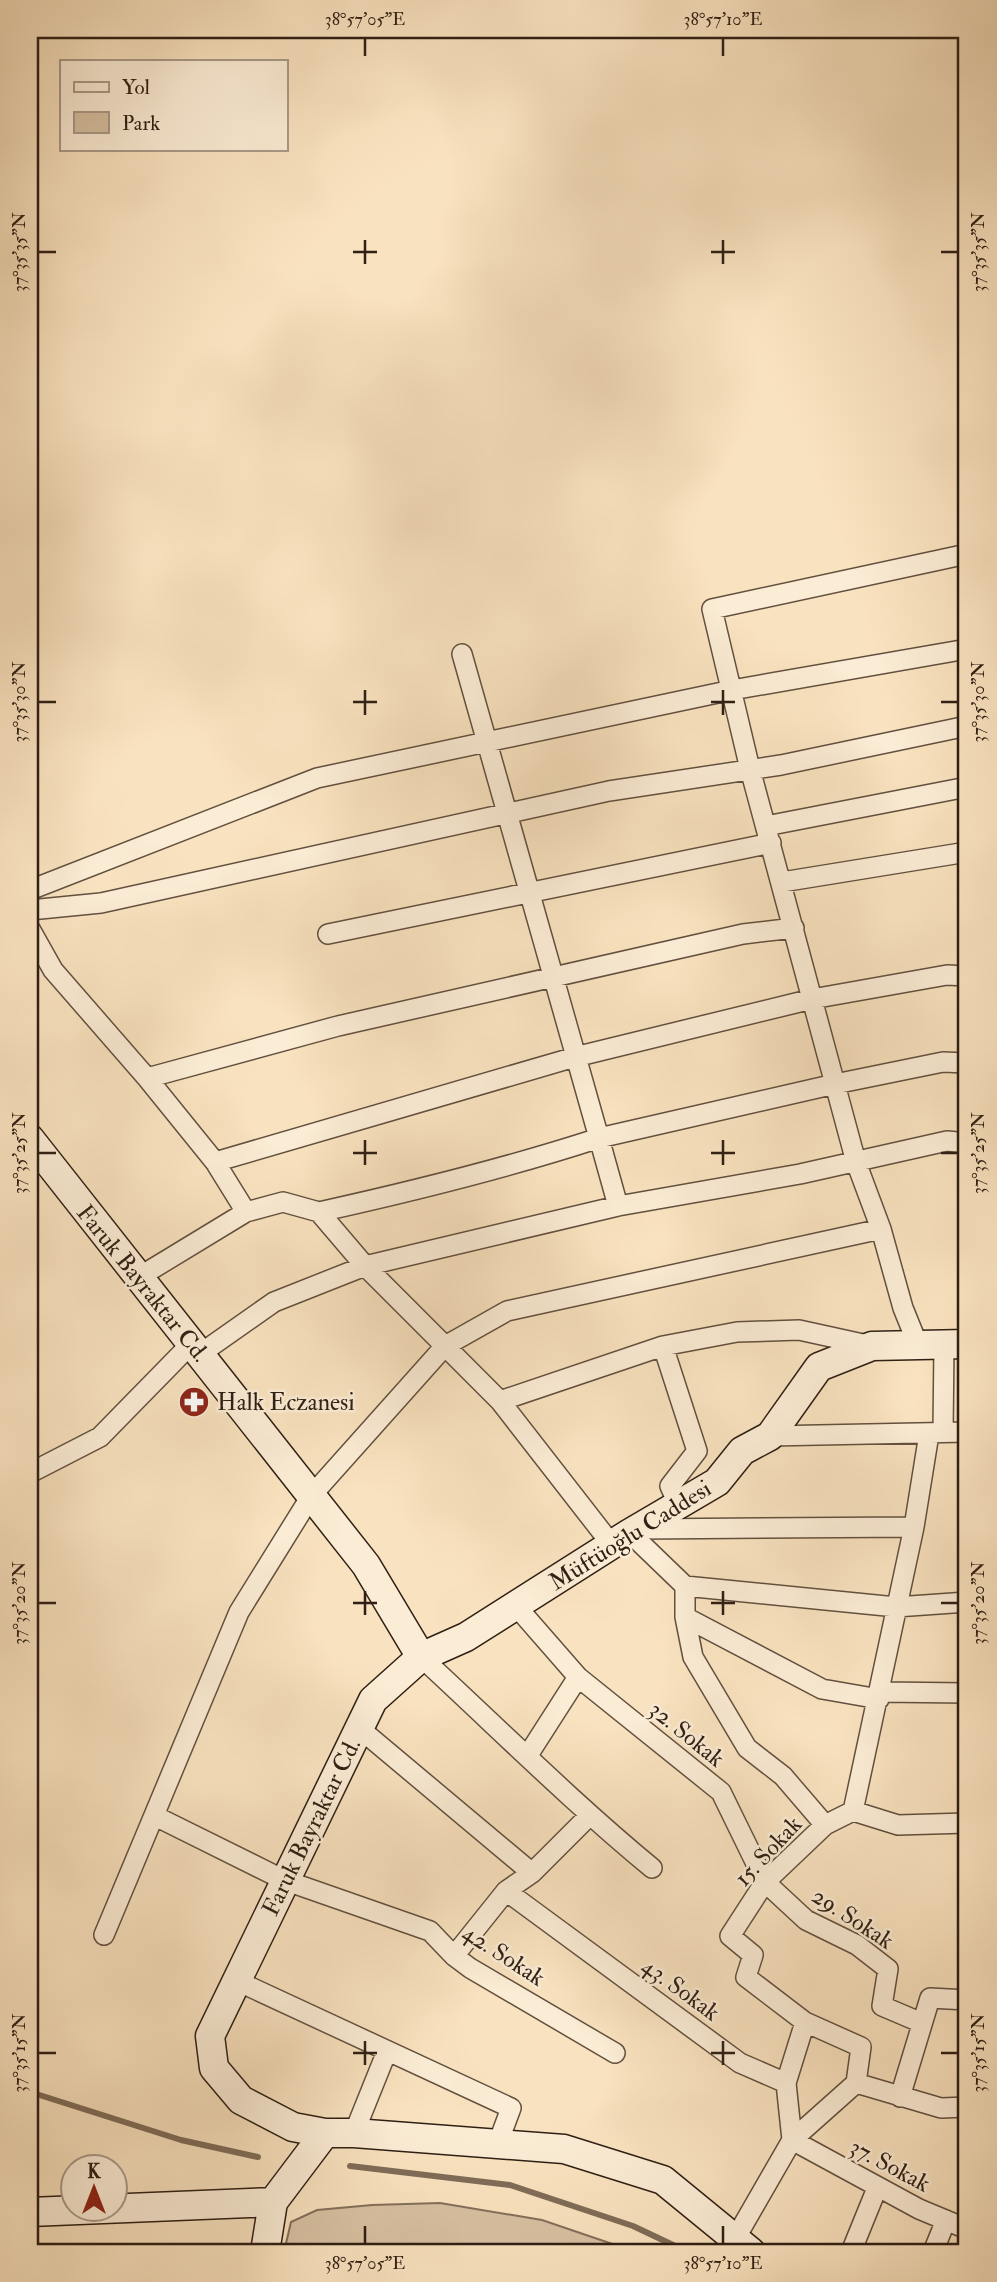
<svg xmlns="http://www.w3.org/2000/svg" width="997" height="2282" font-family="'IM FELL Double Pica',serif">
<style>
.green{fill:#d7c1a2;stroke:#83705b;stroke-width:2}
.lines{fill:none;stroke-linecap:round;stroke-linejoin:round}
.stream{stroke:#7f6c58;stroke-width:6}
.street-casing{stroke:#62503f;stroke-width:22}
.secondary-casing{stroke:#2f1f14;stroke-width:31}
.street{stroke:#fbecd5;stroke-width:19}
.secondary{stroke:#fbecd5;stroke-width:28}
.ticks{fill:none;stroke:#2f1f14;stroke-width:2.5}
.labels{text-anchor:middle;stroke-width:5;stroke-linejoin:round;paint-order:stroke}
.street-label{font-size:24px;fill:#2f1f14;stroke:#fbecd5}
.poi-label{font-size:24px;fill:#2f1f14;stroke:#fbecd5;text-anchor:start}
.neatline{fill:none;stroke:#2f1f14;stroke-width:2.5}
.ticks-label{font-size:18px;text-anchor:middle;fill:#2f1f14}
</style>
<rect width="100%" height="100%" fill="#f9e2bf"/>
<filter id="stains"><feTurbulence type="fractalNoise" baseFrequency=".00286" numOctaves="4"/><feColorMatrix values="0 0 0 0 .2 0 0 0 0 .09 0 0 0 0 .02 0 0 0 .5 -.17"/></filter>
<radialGradient id="worn" r=".72"><stop offset=".6" stop-color="#630" stop-opacity="0"/><stop offset="1" stop-color="#630" stop-opacity=".3"/></radialGradient>
<!-- green -->
<path class="green" d="M440,2203L542,2220L636,2252H284L291,2222L317,2210L372,2205Z"/>
<g class="lines">
<!-- stream -->
<path class="stream" d="M30,2092L181,2140L258,2157
M350,2166L510,2185L633,2226L688,2252"/>
<!-- street casing -->
<g class="street-casing">
<path id="street" d="M462,654L599,1138L835,1084L943,1062L967,1063
M766,826L967,787
M782,882L967,852
M30,890L317,778L732,690L967,649
M30,910L101,903L609,791L781,765L967,726
M30,929L53,970L147,1078L215,1162L246,1212L139,1277
M328,934L771,843
M147,1078L338,1026L743,934L794,928
M215,1162L575,1057L812,999L947,975L967,976
M246,1212L283,1202L319,1212L365,1266L500,1401L612,1545
M319,1212C414,1191 507,1168 599,1138L618,1206
M918,1345L903,1308L881,1229L856,1162L750,769L712,609L967,554
M663,1346L697,1451L670,1486L678,1504
M200,1354L274,1302L365,1266L618,1206L800,1174L947,1141L967,1143
M500,1401L663,1346L737,1332L799,1330L872,1346
M943,1432L944,1345
M929,1434L914,1527L853,1811L898,1825L967,1823
M770,1436L967,1432
M30,1473L100,1437L192,1343
M639,1529L914,1527
M630,1533L685,1586
M516,1606L578,1677L528,1755
M685,1617L693,1657L747,1748L783,1776L825,1825
M421,1657C498,1728 572,1802 652,1868
M578,1677L721,1792L765,1882L806,1920L857,1945L888,1969L882,2006L922,2023
M880,1692L967,1693
M879,1699L822,1689L685,1617V1586L896,1607L967,1602
M359,1728L532,1873L506,1891L454,1956
M853,1811L825,1825L765,1882L730,1936L753,1955L746,1977L805,2022L861,2047L856,2083
M155,1816L284,1880L430,1931L454,1956L470,1968L615,2053
M532,1873L589,1816
M506,1891L740,2063L786,2083L792,2140L919,2209L967,2229
M104,1935L239,1612L311,1496L445,1346L507,1311L881,1229
M235,1980L511,2108L498,2143
M786,2083L805,2022
M856,2083L941,2108L967,2107
M900,2097L930,1998L967,2000
M354,2133L387,2051
M735,2239L792,2140L856,2083
M851,2252L877,2188
M933,2252L946,2220"/>
</g>
<!-- secondary casing -->
<g class="secondary-casing">
<path id="secondary" d="M30,1139L366,1565L421,1657L373,1700L210,2036L214,2068L241,2100L293,2127L325,2133H354L564,2149L663,2180L751,2252
M421,1657L466,1637L630,1533L717,1482L742,1451L770,1436L819,1367L872,1346L967,1344
M30,2212L273,2202L325,2133
M265,2252L273,2202"/>
</g>
<!-- street -->
<use href="#street" class="street"/>
<!-- secondary -->
<use href="#secondary" class="secondary"/>
</g>
<!-- ticks -->
<path class="ticks" d="M365,38V56M723,38V56M365,240V264M723,240V264M38,252H56M353,252H377M711,252H735M941,252H958M365,690V715M723,690V715M38,702H56M353,702H377M711,702H735M941,702H958M365,1140V1165M723,1140V1165M38,1153H56M353,1153H377M711,1153H735M941,1153H958M365,1591V1615M723,1591V1615M38,1603H56M353,1603H377M711,1603H735M941,1603H958M365,2041V2065M723,2041V2065M38,2053H56M353,2053H377M711,2053H735M941,2053H958M365,2226V2244M723,2226V2244"/>
<!-- icons -->
<defs>
<g id="pharmacy-disc" transform="scale(1.575)"><circle r="9.5" fill="#8f2418" stroke="#fbecd5"/><path d="M-2-6h4v4h4v4h-4v4h-4v-4h-4v-4h4Z" fill="#fff"/></g>
</defs>
<g fill-rule="evenodd">
<use href="#pharmacy-disc" x="194" y="1402"/>
</g>
<g class="labels">
<!-- street labels -->
<g class="street-label">
<text transform="translate(143 1283) rotate(51)" y="8">Faruk Bayraktar Cd.</text>
<text transform="translate(630 1535) rotate(-32)" y="8">Müftüoğlu Caddesi</text>
<text transform="translate(687 1734) rotate(39)" y="8">32. Sokak</text>
<text transform="translate(311 1827) rotate(-64)" y="8">Faruk Bayraktar Cd.</text>
<text transform="translate(768 1851) rotate(-47)" y="8">15. Sokak</text>
<text transform="translate(853 1918) rotate(33)" y="8">29. Sokak</text>
<text transform="translate(504 1955) rotate(33)" y="8">42. Sokak</text>
<text transform="translate(681 1989) rotate(36)" y="8">43. Sokak</text>
<text transform="translate(890 2165) rotate(28)" y="8">37. Sokak</text>
</g>
<!-- poi labels -->
<g class="poi-label">
<text x="217" y="1410">Halk Eczanesi</text>
</g>
</g>
<!-- margin -->
<rect width="997" height="2282" fill="none" stroke="#f9e2bf" stroke-width="77"/>
<!-- legend -->
<rect x="60" y="60" width="228" height="91" fill="#fbecd5" stroke="#a99a88" stroke-width="2"/>
<rect x="74" y="82" width="35" height="10" fill="#fbecd5" stroke="#a99a88" stroke-width="2"/>
<text x="122" y="94" font-size="21" fill="#2f1f14">Yol</text>
<rect x="74" y="112" width="35" height="21" fill="#d7c1a2" stroke="#a99a88" stroke-width="2"/>
<text x="122" y="130" font-size="21" fill="#2f1f14">Park</text>
<!-- north arrow -->
<g transform="translate(94 2188)"><circle r="33" fill="#fbecd5" stroke="#a99a88" stroke-width="2"/>
<path d="M0-5L12 26L0 18L-12 26Z" fill="#8f2418"/>
<text y="-10" font-size="19" font-weight="bold" text-anchor="middle" fill="#2f1f14">K</text>
</g>
<rect x="38" y="38" width="920" height="2206" class="neatline"/>
<g class="ticks-label">
<text x="365" y="25">38°57'05"E</text>
<text x="723" y="25">38°57'10"E</text>
<text transform="translate(19 252) rotate(-90)" y="6">37°35'35"N</text>
<text transform="translate(978 252) rotate(-90)" y="6">37°35'35"N</text>
<text transform="translate(19 702) rotate(-90)" y="6">37°35'30"N</text>
<text transform="translate(978 702) rotate(-90)" y="6">37°35'30"N</text>
<text transform="translate(19 1153) rotate(-90)" y="6">37°35'25"N</text>
<text transform="translate(978 1153) rotate(-90)" y="6">37°35'25"N</text>
<text transform="translate(19 1603) rotate(-90)" y="6">37°35'20"N</text>
<text transform="translate(978 1603) rotate(-90)" y="6">37°35'20"N</text>
<text transform="translate(19 2053) rotate(-90)" y="6">37°35'15"N</text>
<text transform="translate(978 2053) rotate(-90)" y="6">37°35'15"N</text>
<text x="365" y="2269">38°57'05"E</text>
<text x="723" y="2269">38°57'10"E</text>
</g>
<rect width="100%" height="100%" filter="url(#stains)"/>
<rect width="100%" height="100%" fill="url(#worn)"/>
</svg>
